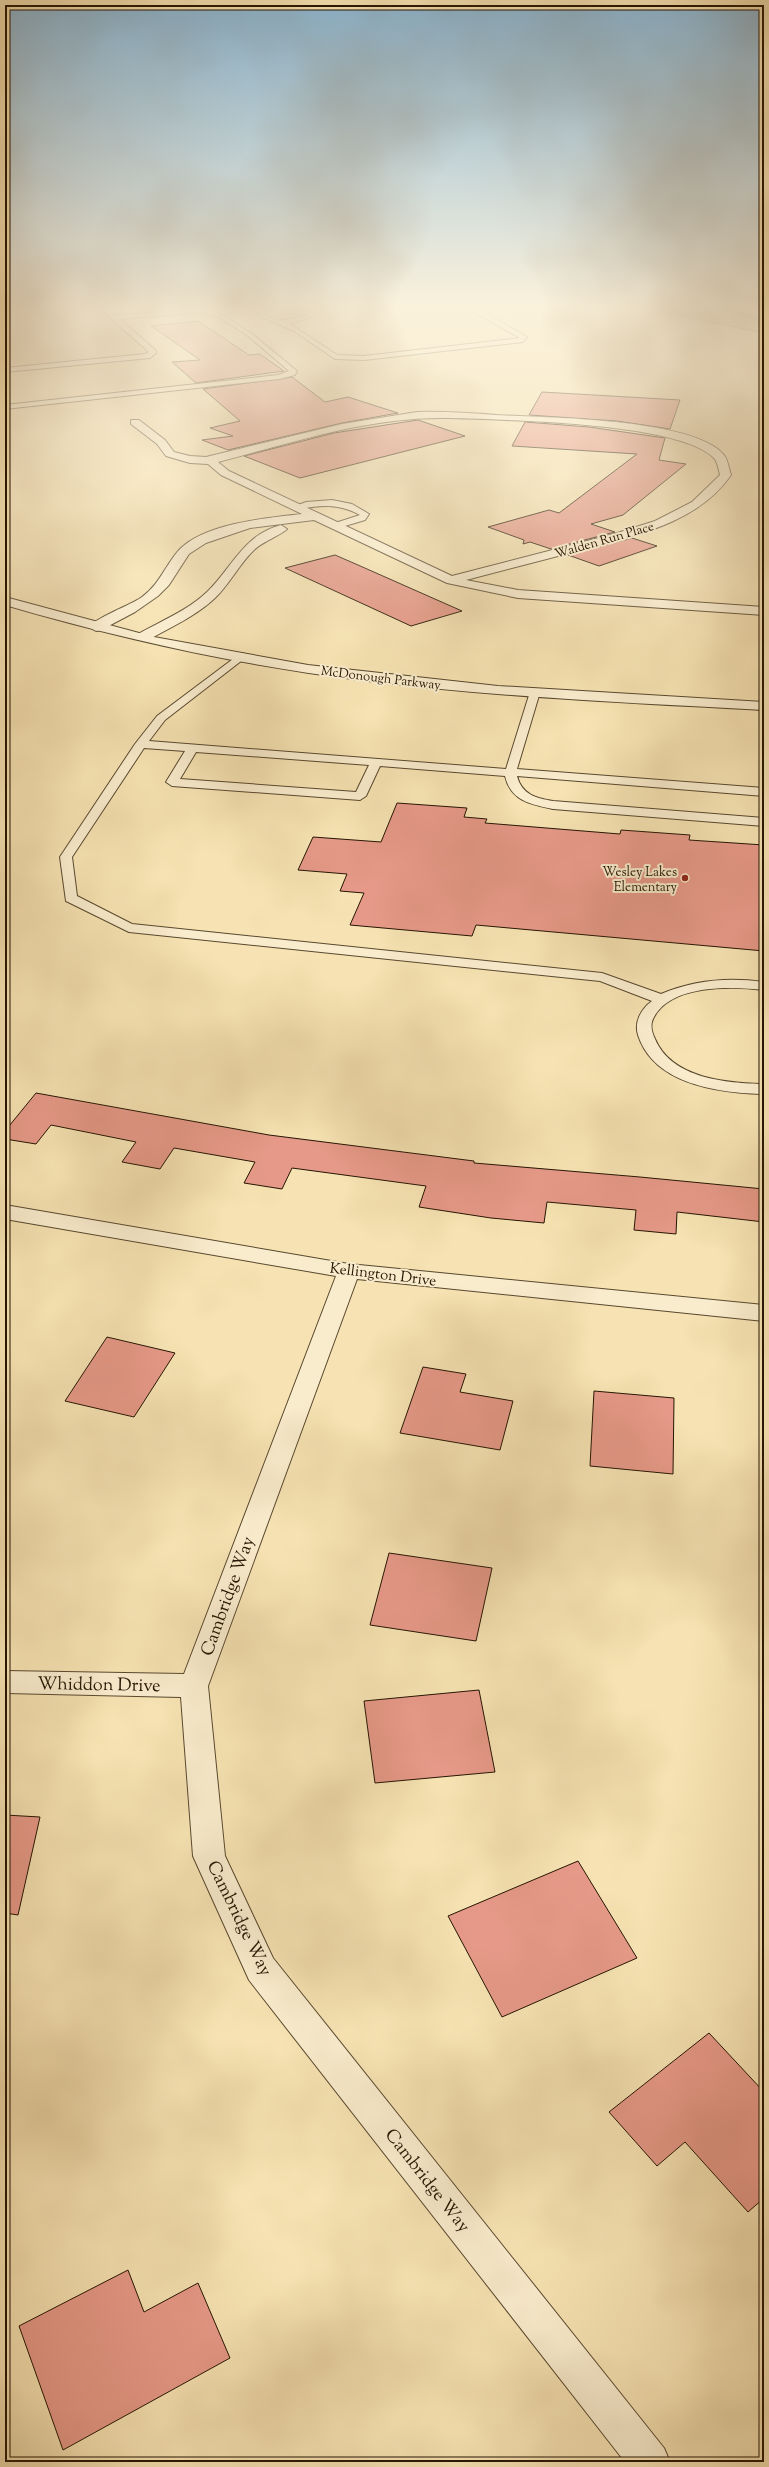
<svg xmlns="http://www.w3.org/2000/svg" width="769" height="2467" font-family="'Sorts Mill Goudy',serif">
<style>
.green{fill:#c3c187;stroke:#746b44}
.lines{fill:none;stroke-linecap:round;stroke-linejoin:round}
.stream{stroke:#6f796f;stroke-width:5}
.building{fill:#e69988;stroke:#251502}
.service-casing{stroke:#59482e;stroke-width:2}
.minor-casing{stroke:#59482e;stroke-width:2}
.tertiary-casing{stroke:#59482e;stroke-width:2}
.service{fill:#f9eccd;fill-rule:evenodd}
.minor{fill:#f9eccd;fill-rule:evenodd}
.tertiary{fill:#f9eccd;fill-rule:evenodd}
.poi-dot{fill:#8f2418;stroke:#f9eccd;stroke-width:1.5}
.labels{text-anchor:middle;stroke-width:4;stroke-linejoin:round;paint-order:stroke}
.far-street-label{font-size:13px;fill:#251502;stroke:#f9eccd}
.far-poi-label{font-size:13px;fill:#251502;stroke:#f9eccd;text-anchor:end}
.street-label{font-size:15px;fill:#251502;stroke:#f9eccd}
.near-street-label{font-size:18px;fill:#251502;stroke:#f9eccd}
</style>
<rect width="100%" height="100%" fill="#f6e2b2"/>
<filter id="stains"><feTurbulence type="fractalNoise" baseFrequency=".005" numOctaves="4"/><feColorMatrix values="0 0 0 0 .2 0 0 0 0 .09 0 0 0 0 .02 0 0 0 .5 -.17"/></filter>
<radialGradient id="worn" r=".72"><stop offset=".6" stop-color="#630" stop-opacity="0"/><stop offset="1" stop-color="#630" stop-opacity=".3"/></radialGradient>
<!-- green -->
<path class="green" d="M642,308H764V333Z"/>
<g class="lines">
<!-- stream -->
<path class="stream" d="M722,308L764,321"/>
</g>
<!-- building -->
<path class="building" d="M198,321L249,355L260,354L284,371L196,383L172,362L200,360L151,326Z
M292,377L325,402L348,397L398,413L342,423L228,450L202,440L233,436L210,428L240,421L203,389Z
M542,392L680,400L670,429L617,421L529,415Z
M418,420L465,436L300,478L244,456L334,433Z
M525,422L589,427L665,438L659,460L686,464L623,515L591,524L615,532L551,549L530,542L523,544L524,540L488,527L549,510L559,513L637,454L512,446Z
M632,538L657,546L599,566L568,555Z
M335,555L358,565L462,611L411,626L285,568Z
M397,803L467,808L464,817L487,819L485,823L620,834L621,830L690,835L689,840L764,845V951L476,925L472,936L350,925L364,893L340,891L347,874L298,870L313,837L381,842Z
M36,1093L269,1135L474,1161V1163L640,1177L764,1189V1222L677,1212L676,1234L634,1230L636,1210L547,1202L544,1223L491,1218L419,1207L426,1186L292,1168L282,1189L244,1183L255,1162L174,1148L160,1169L122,1162L136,1142L51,1125L36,1144L5,1139V1131Z
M107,1337L175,1353L134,1417L65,1401Z
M423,1367L466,1374L460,1392L513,1401L500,1450L400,1433Z
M594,1391L674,1398L673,1474L590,1466Z
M389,1553L492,1568L476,1641L370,1625Z
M479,1690L495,1772L375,1783L364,1701Z
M5,1815L40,1817L18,1915L5,1913Z
M578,1861L637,1958L502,2017L448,1916Z
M709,2033L764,2092V2198L748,2212L685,2142L657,2166L609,2112Z
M128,2270L144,2312L198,2283L230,2358L63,2450L19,2326Z"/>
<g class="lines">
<!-- service casing -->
<g class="service-casing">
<path id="service" d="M5,308H11L5,311Z
M99,308H106L115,316L207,308L223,315L252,334L297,371L295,375L279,379L5,409V405L278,375L289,371L248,336L219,317L203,312L120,319L156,351V353L150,358L5,372V368L145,354L149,352Z
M254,308H260C270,326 292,319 307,315L302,308H309L314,313L312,317L290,324L337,355L364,356L520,338L467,308H476L527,337L523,342L364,360L335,359L294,331L262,317Z
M332,500L352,504L369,514L365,520L335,529L332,528V524L360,515C339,503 319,505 297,510L293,507L306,502Z
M241,653L245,654V658L165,720L149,741L506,769L530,692L535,689L540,692L517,769L764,788V796L517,776C522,795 536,798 553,801L764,818V826L553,809C530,804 511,801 505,776L380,766L366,796L360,800L172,786L166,782L185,751L144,748L72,857L77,896L132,924L602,973L661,994C694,980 728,977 764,982V990C732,986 669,984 653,1019C650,1025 652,1033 655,1039C672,1079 727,1083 764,1084V1094C720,1093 654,1085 638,1035C634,1022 641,1009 652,1001L600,981L129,932L66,901L60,857L135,744L157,716ZM196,752L369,765L356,792L180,779Z"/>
</g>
<!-- minor casing -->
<g class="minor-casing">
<path id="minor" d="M417,412C443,411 469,413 496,415C544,418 693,418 724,455C728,460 729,469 731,475C697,524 635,535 581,550C543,560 504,570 466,580L518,590L764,607V615L518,598L447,583L314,520L250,528L206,543L189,554L169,585L158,596L135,612L101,630L96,631L89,627C95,618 131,605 142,597C160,584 166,564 180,549C207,523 267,518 302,514L221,475L208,464L190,463L166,456L157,444L131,424V420H139L165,440L174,452L190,456L206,457L342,424ZM450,418C504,420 679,422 714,458C717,461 719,470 720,475L692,502L655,521L614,534L452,576L229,471L218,462C295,442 371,416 450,418Z
M281,525L287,529C283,534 262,542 254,550C239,564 230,584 215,598C196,616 171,627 148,640H138L136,637L138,634C161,621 187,611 207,592C232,568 243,535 281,525Z
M5,1205L349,1264L764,1305V1321L357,1279L208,1686L225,1856L273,1958L664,2448L670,2462H625L249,1980L193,1856L181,1697L5,1693V1671L184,1674L336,1276L5,1219Z"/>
</g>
<!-- tertiary casing -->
<g class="tertiary-casing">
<path id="tertiary" d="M5,597L154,637L308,665L498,686L764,702V710C629,703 494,697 360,680C239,665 121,639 5,605Z"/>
</g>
<!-- service -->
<use href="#service" class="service"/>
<!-- minor -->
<use href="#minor" class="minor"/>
<!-- tertiary -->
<use href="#tertiary" class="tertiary"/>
</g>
<!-- sky -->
<linearGradient id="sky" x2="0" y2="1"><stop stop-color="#8bb7d4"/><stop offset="0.47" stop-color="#fbf2dc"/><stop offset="1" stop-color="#fbf2dc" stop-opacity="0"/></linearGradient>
<rect width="769" height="654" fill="url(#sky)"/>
<!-- markers -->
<circle class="poi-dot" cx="685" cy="878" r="4"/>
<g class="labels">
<!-- far-street labels -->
<g class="far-street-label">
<text transform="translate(604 539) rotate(-16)" y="5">Walden Run Place</text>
<text transform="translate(381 677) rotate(7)" y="5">McDonough Parkway</text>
</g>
<!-- far-poi labels -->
<g class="far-poi-label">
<text x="677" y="876">Wesley Lakes<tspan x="677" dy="15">Elementary</tspan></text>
</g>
<!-- street labels -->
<g class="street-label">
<text transform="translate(383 1274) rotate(7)" y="5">Kellington Drive</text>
</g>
<!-- near-street labels -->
<g class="near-street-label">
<text transform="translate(227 1596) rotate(-70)" y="6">Cambridge Way</text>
<text transform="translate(99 1684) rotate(1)" y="6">Whiddon Drive</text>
<text transform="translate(240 1918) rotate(64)" y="6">Cambridge Way</text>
<text transform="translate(428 2180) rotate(52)" y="6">Cambridge Way</text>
</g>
</g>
<!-- margin -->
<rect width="769" height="2467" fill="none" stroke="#f6e2b2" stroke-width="20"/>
<rect x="6" y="6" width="757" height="2455" fill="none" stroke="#251502" stroke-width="2"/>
<rect x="10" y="10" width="749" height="2447" fill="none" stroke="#251502"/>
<rect width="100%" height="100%" filter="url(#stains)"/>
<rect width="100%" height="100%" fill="url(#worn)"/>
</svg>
